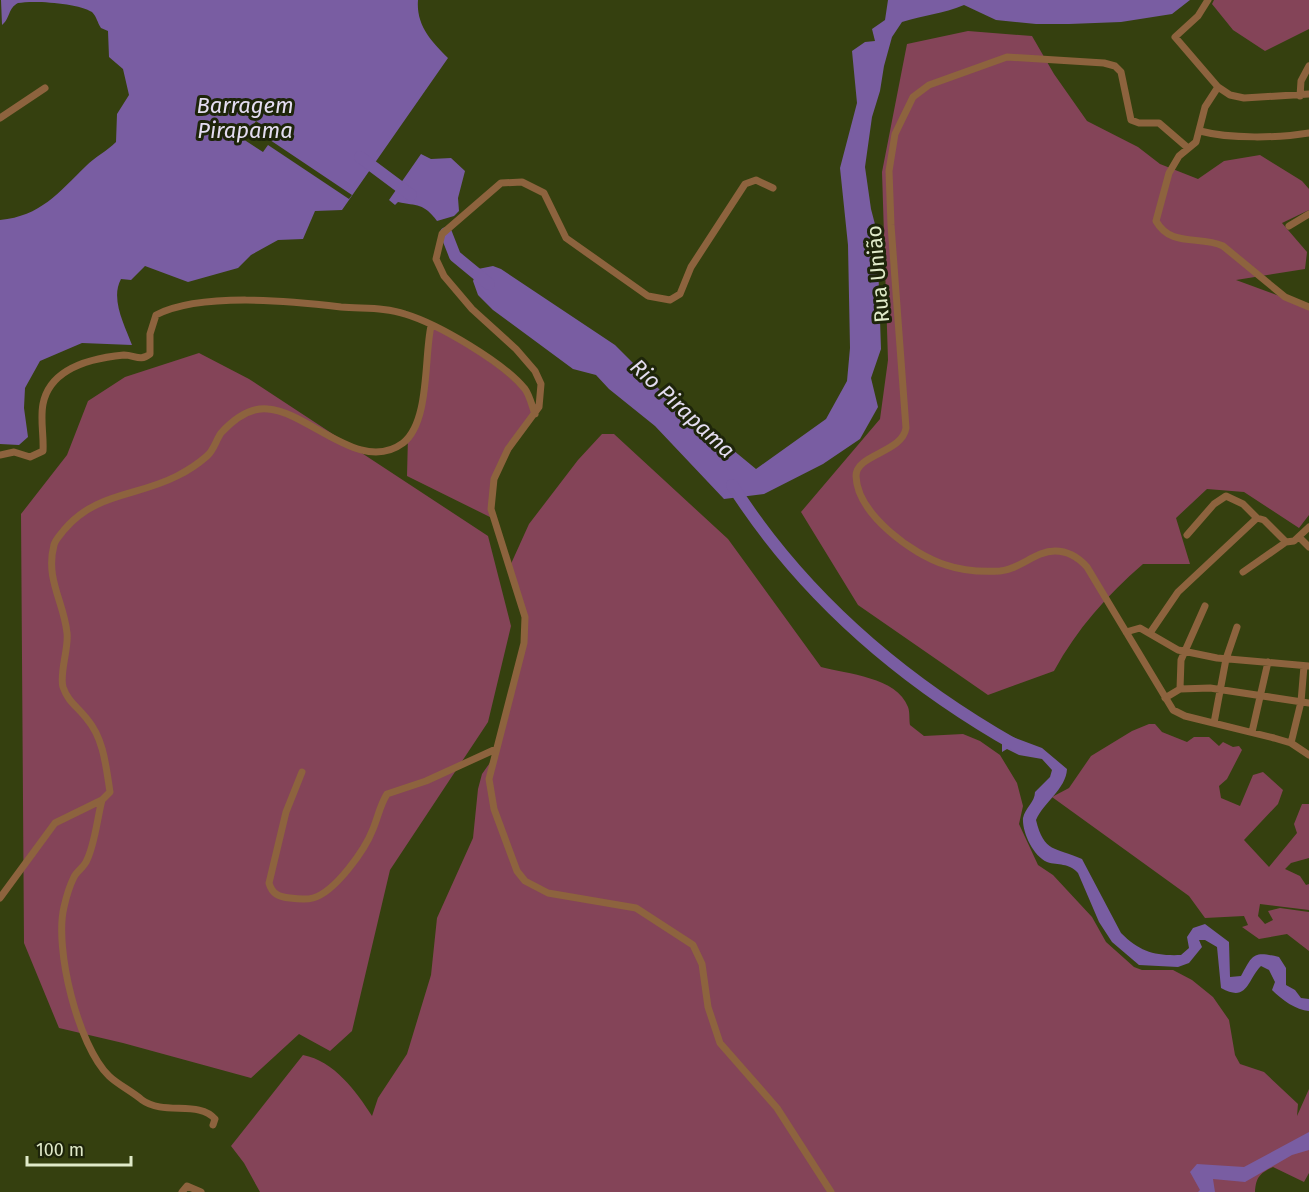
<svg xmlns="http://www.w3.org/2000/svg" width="1309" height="1192" font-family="'Fira Sans',sans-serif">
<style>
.green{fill:#844458}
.water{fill:#795da2}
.pier{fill:#35400f}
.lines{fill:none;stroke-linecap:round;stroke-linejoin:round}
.river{stroke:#795da2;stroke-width:12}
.street{stroke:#8d633e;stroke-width:7}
.labels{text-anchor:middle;stroke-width:6;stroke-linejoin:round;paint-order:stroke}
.street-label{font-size:21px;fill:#e0eac9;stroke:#1e250a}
.water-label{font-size:22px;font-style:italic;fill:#e4ddf1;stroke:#1e250a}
</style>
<rect width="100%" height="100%" fill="#35400f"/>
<!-- green -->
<path class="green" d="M1214,0H1309V29L1265,51L1233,30L1212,4Z
M968,31L1032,36L1054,74L1087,121L1138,147L1160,164L1198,179L1224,161L1260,155L1302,181L1309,189V210L1282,223L1307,252L1305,269L1236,280L1309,307V515L1299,528L1244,492L1207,489L1176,518L1190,564H1143C1107,595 1077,629 1054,671L988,695L858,605L801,512L880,419L888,360L882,172L907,44Z
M432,327C472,348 510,372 538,407L493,479L494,519L407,476L408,436L423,405Z
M199,353L249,379L488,536L511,626L488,722L390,870L352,1031L330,1051L299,1034L251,1078L123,1043L59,1028L24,943L21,514L67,455L88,401L125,377Z
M602,434H614L728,539L821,667C847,674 897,677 908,707C910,712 909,720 910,725L924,736L963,734L980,741L1000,755L1017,783L1023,806L1019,824L1038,865L1053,875L1092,917L1106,942L1134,967L1142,970H1173L1192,980L1213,997L1229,1020L1235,1055L1240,1064L1264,1072L1298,1104L1297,1116L1309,1089V1173L1304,1182L1273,1167C1260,1173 1256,1177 1255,1192H260L244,1163L231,1146L303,1055C334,1061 356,1091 372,1116L378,1098L407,1054L431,975L437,918L473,838L478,789L482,774L494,757L525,631L510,566L529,524L578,460Z
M1149,724H1155L1162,732L1187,742L1194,737H1209L1219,746L1223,742L1233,747L1239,746L1242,750L1227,779L1219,786L1221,798L1240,806L1253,775L1263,772L1283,790L1278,804L1244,840L1269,867L1297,833L1294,824L1302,804H1309V858L1291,863L1285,869L1300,876L1306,885L1309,884V910L1260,904L1258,916L1265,924L1273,920L1268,911L1280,908L1309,912V951L1287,934L1259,939L1242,927L1248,925L1244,916L1205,918L1189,896L1052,797L1069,788L1091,756L1132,731Z"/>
<!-- water -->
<path class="water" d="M1,0H418C416,25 431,41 448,58L342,210L315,211L303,239L278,240L251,255L238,268L188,282L145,266L131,280L121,279C110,299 125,326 132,345L82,343L40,361L25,388L24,408L28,437L19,445L0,444V220C41,216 58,193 86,166C95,157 107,151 116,142L117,114L129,95L123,69L109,57L108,31L101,28C97,22 97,17 92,12C79,3 33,0 18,3C8,8 10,19 2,25Z
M888,0H1190L1172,14L1121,22L1069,24H1036L996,20L964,5C943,14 923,15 902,22L892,37L884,66L880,91L872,117L865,167L871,209L877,232L881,349L871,378L878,407L860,439L823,464L764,494L724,499L655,426L609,389L596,375L573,369L493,310L478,295L473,281L478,269L493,266L501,269L615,345L659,389L756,469L826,419L847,381L850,348L848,245L840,168L857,103L852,51L865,42L875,41L872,29L885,20Z
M421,154L431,159L451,158L465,171L458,198L459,211L454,216L437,221C424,203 417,206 398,202L395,205L389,200Z
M1005,734L1042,748L1067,769C1066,789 1044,802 1036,820C1044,853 1055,847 1082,859L1121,933C1140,952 1155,956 1181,955L1189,948L1187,937L1193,928L1205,924L1229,942L1230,977L1241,976C1253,954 1253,951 1279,957L1286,968V985L1295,990L1301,998L1309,999V1011C1296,1010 1282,1000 1272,990L1275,982L1269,970L1261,966C1247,980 1248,1003 1221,988L1217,947L1205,940H1199L1202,947L1189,963L1178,967L1139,965L1112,942L1099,922L1078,873C1068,862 1059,866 1047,862C1033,856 1022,832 1023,818C1025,808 1035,802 1035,792L1050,777L1052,770L1042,759L1019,755L1007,749L1002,752V742Z
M1309,1132V1150L1292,1155L1245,1182L1213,1179L1215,1192H1198L1200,1190L1190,1172L1197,1164L1244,1167Z"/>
<!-- pier -->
<path class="pier" d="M256,121L274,133L270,140L352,195L349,199L268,145L263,152L243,139Z"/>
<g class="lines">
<!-- river -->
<path class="river" d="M360,157L411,195
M446,233L455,256L489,284
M732,485C803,596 902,681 1017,746"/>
<!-- street -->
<path class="street" d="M1208,0L1198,16L1175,37L1218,87L1230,95L1244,98L1309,94
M1218,87L1205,107L1196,142L1179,156L1169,173L1156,221C1171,248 1200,235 1223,246L1285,297L1309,307
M1300,96L1301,81L1309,66
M0,118L45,88
M1200,131C1230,139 1279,138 1309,133
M1188,148L1159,123H1139L1131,120L1121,72L1115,66L1104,63L1007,57L929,85L913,97L895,134L889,171L891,225L906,428C902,453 856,454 856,476C857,514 913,555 946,565C963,571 983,572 1000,571C1021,569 1035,551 1055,551C1068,551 1079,558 1087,567L1173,710L1185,716L1274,738L1291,743L1309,755
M773,188L756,180L745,184L691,267L680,294L670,300L648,296L566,238L544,193L522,182L501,183L442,234L436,259L444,276L472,309L516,349L535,371L541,384L539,407L508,449L494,479L491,509L525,617L524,643L489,779L494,809L517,871L525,881L548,893L636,908L693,945L702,964L708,1007L720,1043L777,1108L831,1192
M1289,226L1309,214
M0,455L14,452L30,457L43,451C44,436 40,419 43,404C50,368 92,358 124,355C135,355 140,362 150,354V334L156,315C201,292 291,301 341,307C362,309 385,307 405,314C438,324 503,362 525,389C530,396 532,406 535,414
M1187,535L1214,504L1226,496L1243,504L1257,518
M1299,537L1309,547
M1243,572L1286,542L1294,541L1309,527
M1126,632L1140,628L1178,650L1217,658L1309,666
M1150,633L1178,592L1257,518L1264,520L1286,542
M1180,689L1181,660L1205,606
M1165,698L1180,689L1210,688L1309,703
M1214,723L1226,659L1237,627
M1252,732L1268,662
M1291,743L1301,702L1304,666
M302,772L286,812L269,883C272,894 279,897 290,898C297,899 306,900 313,898C335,892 365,850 373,829C378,817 380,805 387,794L426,781L496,749
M102,800C97,819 95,845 86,862C83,868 77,871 74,877C70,885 66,898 64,907C54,948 78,1046 109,1076C117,1084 133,1092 142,1100C164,1116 199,1100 215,1119L213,1125
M0,898L55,823L102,800L110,792C106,767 104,739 87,719C78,707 68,702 63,687C59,674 69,648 67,633C64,602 45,579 54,545C55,540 61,534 64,530C96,492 136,497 177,476C187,471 199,463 207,456C214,450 216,440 221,433C233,420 250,407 268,409C309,412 360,475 403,443C430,422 424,357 431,326
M182,1192L187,1186L201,1192"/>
</g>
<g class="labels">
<!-- street labels -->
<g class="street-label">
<text transform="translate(878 274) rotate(-95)" y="7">Rua União</text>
</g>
<!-- water labels -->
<g class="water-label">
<text x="245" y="113">Barragem<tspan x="245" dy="25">Pirapama</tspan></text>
<text transform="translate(683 408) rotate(43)" y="8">Rio Pirapama</text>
</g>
</g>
<!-- scale -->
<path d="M27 1156v9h104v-9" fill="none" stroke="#e0eac9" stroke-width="3"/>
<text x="36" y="1156" font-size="18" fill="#e0eac9" stroke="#1e250a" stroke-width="4.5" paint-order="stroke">100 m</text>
</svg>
